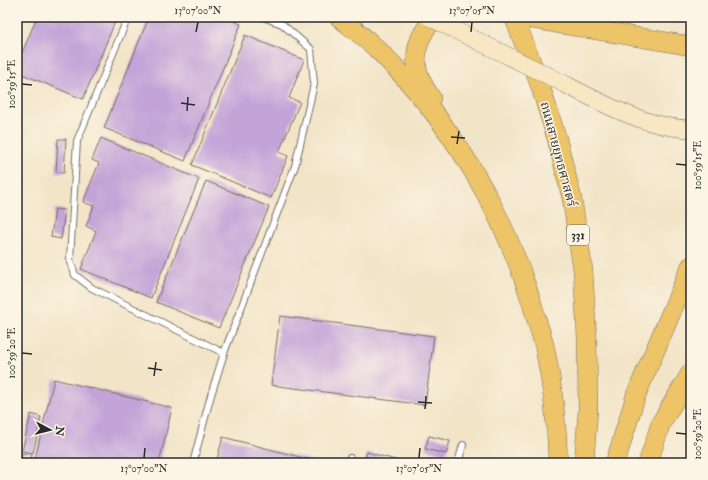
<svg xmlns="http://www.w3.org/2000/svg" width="708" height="480" font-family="'IM FELL Double Pica','Noto Serif Thai',serif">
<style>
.building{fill:#c3a3d8}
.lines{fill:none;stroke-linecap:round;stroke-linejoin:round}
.lane-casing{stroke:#716c62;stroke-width:8}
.primary-casing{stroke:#716c62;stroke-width:20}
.lane{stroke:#fff;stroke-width:6}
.primary{stroke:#eec469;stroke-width:19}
.secondary-bridge-casing{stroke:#716c62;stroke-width:18;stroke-linecap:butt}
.secondary-bridge{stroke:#f8e7c3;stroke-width:17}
.ticks{fill:none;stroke:#2b2b2b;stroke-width:1.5}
.labels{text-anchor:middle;stroke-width:3;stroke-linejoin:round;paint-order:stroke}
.shield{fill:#fcf5e5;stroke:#6a6863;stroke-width:1}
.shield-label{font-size:12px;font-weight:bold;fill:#2b2b2b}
.street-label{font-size:13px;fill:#2b2b2b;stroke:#fcf5e5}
.neatline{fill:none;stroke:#2b2b2b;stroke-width:1.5}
.ticks-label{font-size:10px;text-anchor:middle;fill:#2b2b2b}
</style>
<rect width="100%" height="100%" fill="#fcf5e5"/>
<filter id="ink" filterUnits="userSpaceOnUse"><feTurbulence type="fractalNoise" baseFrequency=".025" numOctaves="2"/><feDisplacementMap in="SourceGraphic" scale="8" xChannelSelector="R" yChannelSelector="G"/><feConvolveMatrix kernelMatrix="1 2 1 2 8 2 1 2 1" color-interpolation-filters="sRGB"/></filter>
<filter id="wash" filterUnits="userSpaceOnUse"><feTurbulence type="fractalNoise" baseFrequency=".012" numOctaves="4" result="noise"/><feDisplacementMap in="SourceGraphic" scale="16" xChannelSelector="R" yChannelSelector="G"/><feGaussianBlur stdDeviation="0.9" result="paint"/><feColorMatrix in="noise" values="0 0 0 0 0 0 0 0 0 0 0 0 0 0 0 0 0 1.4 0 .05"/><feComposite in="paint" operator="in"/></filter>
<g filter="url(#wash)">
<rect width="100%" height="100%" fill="#f2e4c7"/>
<g id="blocks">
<!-- building -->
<path class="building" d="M37,17H117L83,99L17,72V65Z
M149,17H223L241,24L185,161L104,128Z
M245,35L304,60L289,98L300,102L279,152L288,156L271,198L192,165Z
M101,138L199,179L151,298L81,269L96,231L86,226L94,206L83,202L99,163L92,160Z
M58,139H66L64,173L56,172Z
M206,181L269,207L219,328L156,302Z
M55,209L65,210L61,239L51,237Z
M280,316L434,336L425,405L271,385Z
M54,379L172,408L159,463H34Z
M31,414L41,417L33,453L22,451Z
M429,436L450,441L446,454L425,449Z
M223,437L319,462V463H216Z
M367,452L406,463H364Z
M22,453L32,455L30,463H20Z"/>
</g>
</g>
<g filter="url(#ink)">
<use href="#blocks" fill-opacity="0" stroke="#716c62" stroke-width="1"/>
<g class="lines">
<!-- lane casing -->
<g class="lane-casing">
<path id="lane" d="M128,17L77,141L70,259L75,275L92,288L224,353
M193,463L211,395L224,353L295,166L314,84L311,49L282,24L263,17
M349,463L350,458
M458,463L463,445"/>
</g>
<!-- primary casing -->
<g class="primary-casing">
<path id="primary" d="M339,17C351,27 364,37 376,48C452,121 506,214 535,314C538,326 543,338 545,349C553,387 557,425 558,463
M514,17L540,85L557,139L572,199L583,270L587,338L588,410L584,463
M519,17L691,46
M431,98C425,89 418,78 417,67C414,47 422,28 438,17
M615,463L636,395L691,266
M648,463L661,423L691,373"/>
</g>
<!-- lane -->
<use href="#lane" class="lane"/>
<!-- primary -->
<use href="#primary" class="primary"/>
<!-- secondary-bridge casing -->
<g class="secondary-bridge-casing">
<path id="secondary-bridge" d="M429,17C471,38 513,58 555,79C596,100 644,128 691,129"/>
</g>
<!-- secondary-bridge -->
<use href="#secondary-bridge" class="secondary-bridge"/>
</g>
</g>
<!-- ticks -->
<path class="ticks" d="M196,32L198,22M471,32L472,22M22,84L32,85M181,103L195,105M187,111L188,97M451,137L465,138M457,144L459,131M676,164L686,165M22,353L32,354M148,368L162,370M154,376L156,362M418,402L432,403M425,409L426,396M676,433L686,434M144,458L145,448M419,458L420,448"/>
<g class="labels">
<!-- shield labels -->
<rect class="shield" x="567" y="225" width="22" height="20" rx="3"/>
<g class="shield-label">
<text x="578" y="239">331</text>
</g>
<!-- street labels -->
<g class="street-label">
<text transform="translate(559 154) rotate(75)" y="5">ถนนสายยุทธศาสตร์</text>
</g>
</g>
<!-- margin -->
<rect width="708" height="480" fill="none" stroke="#fcf5e5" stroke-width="44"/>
<!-- north arrow -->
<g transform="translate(50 430) rotate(97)" stroke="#fcf5e5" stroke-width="3" paint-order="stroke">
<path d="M0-3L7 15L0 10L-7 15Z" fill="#2b2b2b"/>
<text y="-6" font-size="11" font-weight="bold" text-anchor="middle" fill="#2b2b2b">N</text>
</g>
<rect x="22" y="22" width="664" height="436" class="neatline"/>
<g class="ticks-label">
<text x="198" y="14">13°07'00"N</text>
<text x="472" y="14">13°07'05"N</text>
<text transform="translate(11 84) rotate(-90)" y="4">100°59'15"E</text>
<text transform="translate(697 165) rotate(-90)" y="4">100°59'15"E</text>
<text transform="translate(11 353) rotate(-90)" y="4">100°59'20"E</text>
<text transform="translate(697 434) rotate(-90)" y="4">100°59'20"E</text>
<text x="144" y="472">13°07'00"N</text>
<text x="419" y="472">13°07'05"N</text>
</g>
</svg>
